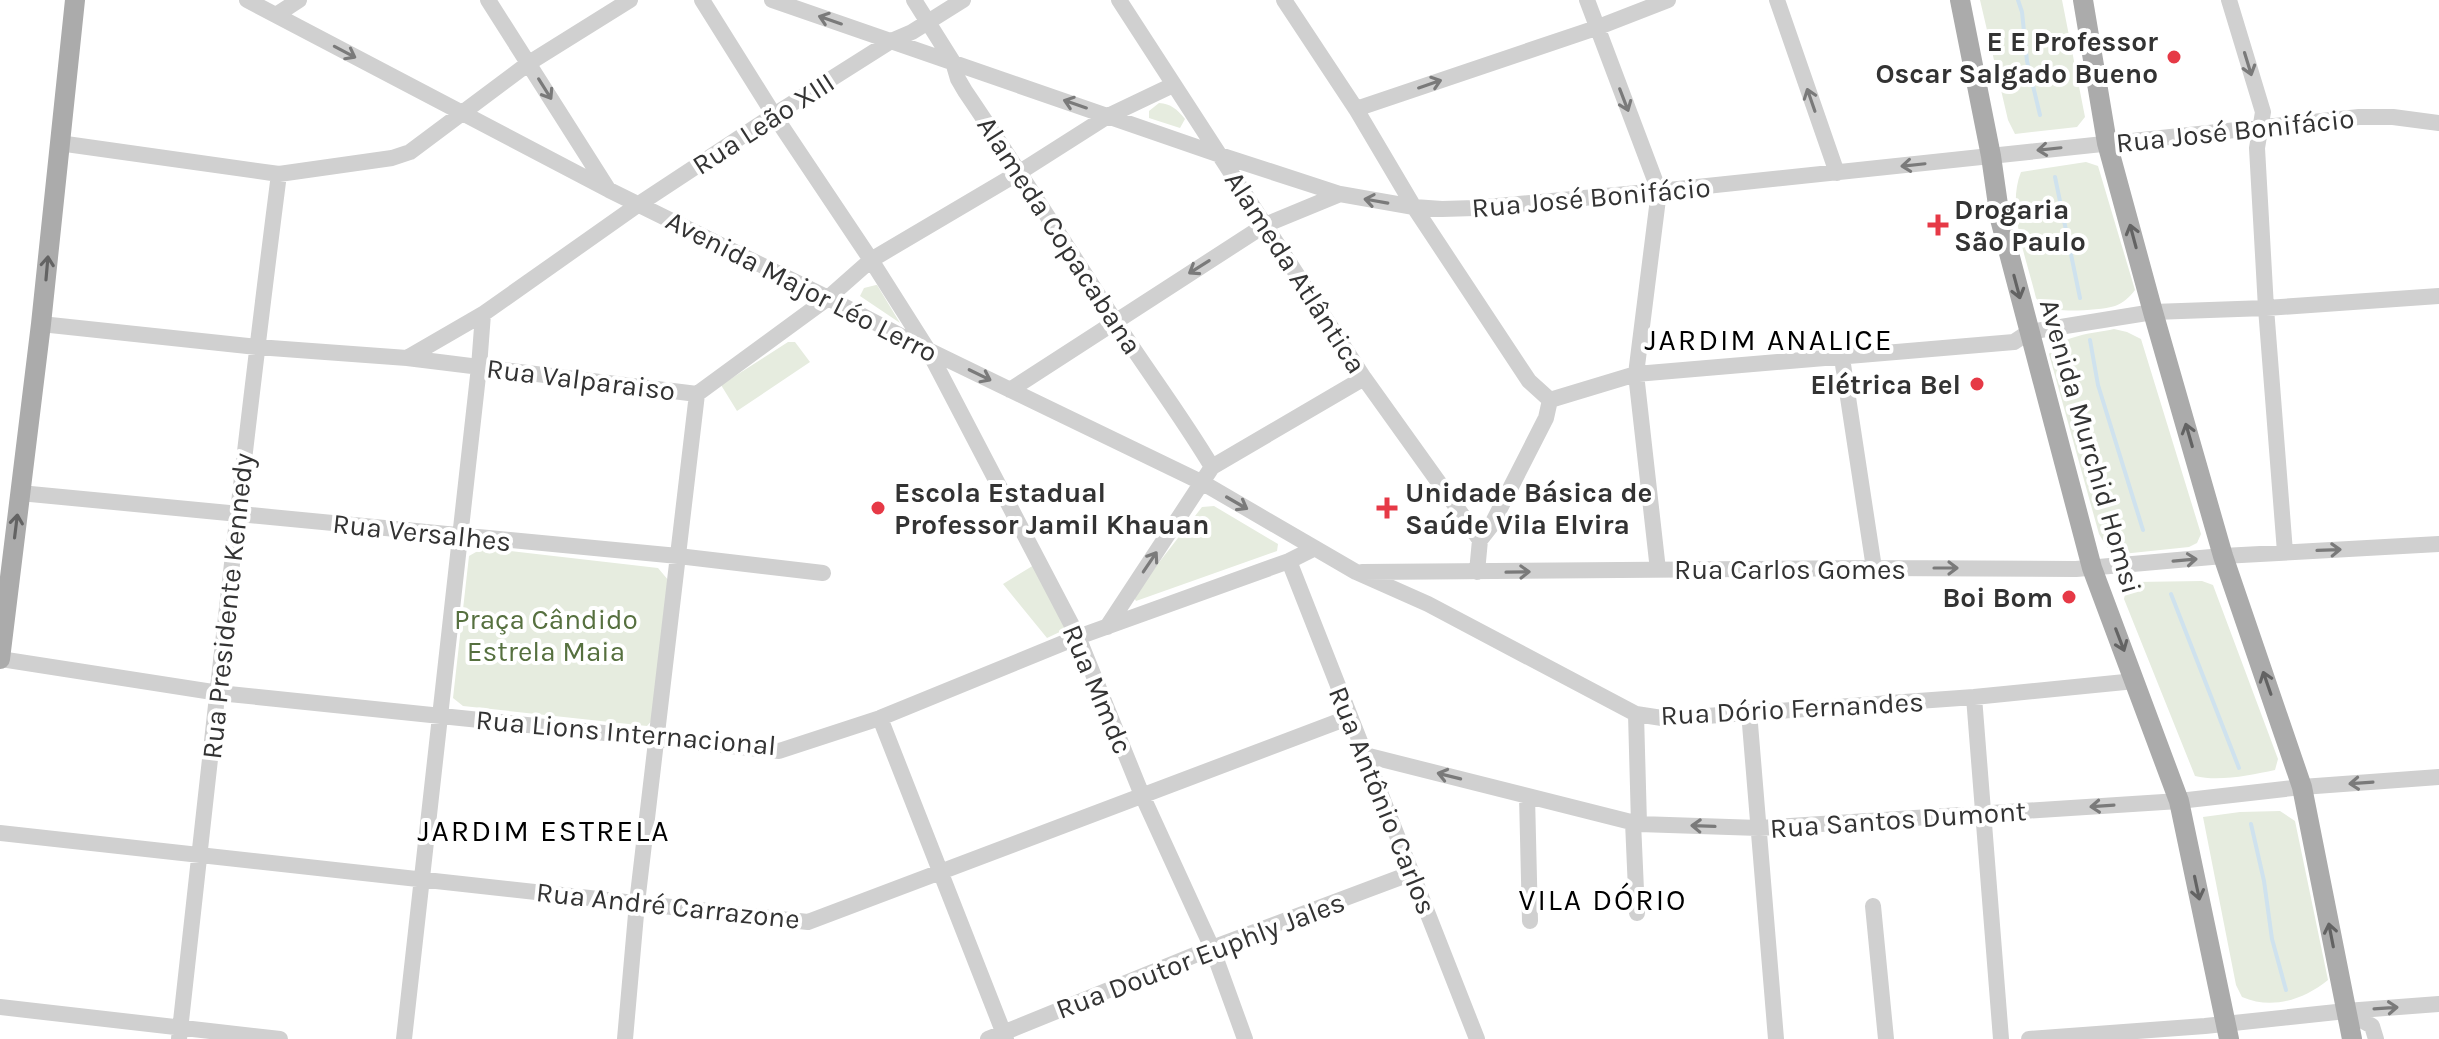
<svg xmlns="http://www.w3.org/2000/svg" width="2439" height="1039" font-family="Karla,sans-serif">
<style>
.green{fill:#e6ecdf}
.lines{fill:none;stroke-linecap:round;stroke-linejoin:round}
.stream{stroke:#cfe2ee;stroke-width:4}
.minor{stroke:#d0d0d0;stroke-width:16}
.major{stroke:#ababab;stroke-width:20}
.oneway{stroke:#7a7a7a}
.oneway2{stroke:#636363}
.poi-dot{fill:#e63946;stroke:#fff;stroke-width:3}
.labels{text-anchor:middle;stroke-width:8;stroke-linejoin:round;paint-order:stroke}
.poi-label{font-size:28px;font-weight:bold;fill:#333;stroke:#fff;text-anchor:end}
.street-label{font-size:28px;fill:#333;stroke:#fff}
.park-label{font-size:28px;fill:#56703f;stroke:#fff}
.neighbourhood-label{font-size:30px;letter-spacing:2px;fill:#000;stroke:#fff}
</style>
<rect width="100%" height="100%" fill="#fff"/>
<!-- green -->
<path class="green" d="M1980,0H2062L2085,117L2077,127L2015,134L2008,120Z
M1159,103C1171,104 1177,109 1185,119L1180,128L1149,118V111Z
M2086,162L2098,166L2135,290C2130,297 2123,303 2115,306C2098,311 2060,312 2043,308L2036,298C2027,260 2006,209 2021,172Z
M876,285H877L900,323L860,296L864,288Z
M2114,329L2127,332L2141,339L2201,534L2197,543L2189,547L2122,554L2108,549L2099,534L2049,354C2064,334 2091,334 2114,329Z
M788,342H795L810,362L737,411L721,385Z
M1214,506L1278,544L1277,551L1136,601L1133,596L1202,507Z
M483,548L658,568L669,581L654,718L647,726L463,706L453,698L469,556Z
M1034,565L1066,629L1047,638L1003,584Z
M2202,581L2213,585L2278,759L2275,770C2251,775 2219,782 2195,776L2124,599L2126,589L2135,582Z
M2280,811L2295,821L2328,980C2303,1000 2272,1010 2242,997L2236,985L2203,817L2240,812Z"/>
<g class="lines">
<!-- stream -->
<path class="stream" d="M2018,0L2022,12L2027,61L2040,115
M2055,177L2080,298
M2090,340L2098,385L2143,530
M2171,594L2239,768
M2251,824L2264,881L2272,939L2286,990"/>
<!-- minor -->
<path class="minor" d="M247,0L609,190L828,298L928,350L1203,483L1356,572L1428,604L1636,714L1662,718L1692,717L1974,697L2135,681
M488,0L608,189
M702,0L774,115L871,260L928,350L1078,637L1142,795L1212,948L1245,1039
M772,0L1220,155L1340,194L1414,207L1442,209L1475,208L1659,191L2359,117H2393L2439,123
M914,0L953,62L958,79L965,91C1016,166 1064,242 1113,318C1145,368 1181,415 1212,467
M1119,0L1364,378L1480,540
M1284,0L1356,109L1414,207L1529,381L1550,400
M1587,0L1659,191L1636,374L1658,570
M1777,0L1837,173
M2229,0L2263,112L2257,148L2266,308L2285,552
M276,15L299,0
M1356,109L1596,28L1668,0
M59,143L279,174L392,158L410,152L529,63L630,0
M41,324L257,347L407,358L697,394L828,298L871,260L1020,172L1108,116L1173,85
M407,358L483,314L639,204L774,115L891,41L912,32L963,0
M1842,358L1874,568
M1010,390L1265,225L1340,194
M1550,400L1636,374L2014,342L2029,332L2153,312L2266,308L2439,296
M20,493L678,556L823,573
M1289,561L1477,1039
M1362,572L1874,568L2076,569L2223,556L2439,544
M1477,572L1480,540L1491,526L1546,418L1550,400
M1107,627L1212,467L1364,378
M0,659L219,693L779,751L880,718L1078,637L1289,561L1315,548
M1974,697L2001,1039
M1749,712L1776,1039
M1636,714L1639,824
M880,718L1006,1039
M1365,755L1639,824L1759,828L2179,801L2302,787L2439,777
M1527,796L1530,921
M1633,822L1637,913
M0,833L808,922L1350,717
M1873,906L1886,1039
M0,1007L280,1039
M2347,1012L2372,1026L2376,1039
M179,1039C211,751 242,462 279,174
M404,1039L479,367L483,314
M625,1039L637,903L697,394
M988,1039L1212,948L1412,873
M2029,1039L2205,1026L2346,1011L2439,1004"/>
<!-- major -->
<path class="major" d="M1960,0L1991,156L2000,219L2092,568L2179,801L2229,1039
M2083,0L2107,143L2153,312L2223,556L2302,787L2352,1039
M0,659L41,324L75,0"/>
</g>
<!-- one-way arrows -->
<defs><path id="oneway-shaft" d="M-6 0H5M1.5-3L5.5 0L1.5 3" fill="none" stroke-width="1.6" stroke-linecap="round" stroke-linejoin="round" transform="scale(2)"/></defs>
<g class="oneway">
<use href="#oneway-shaft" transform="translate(830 20) rotate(-161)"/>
<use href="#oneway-shaft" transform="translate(345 52) rotate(28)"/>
<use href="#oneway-shaft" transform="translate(2248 64) rotate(73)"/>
<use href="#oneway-shaft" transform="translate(1430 84) rotate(-19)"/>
<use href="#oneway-shaft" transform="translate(545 89) rotate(58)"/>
<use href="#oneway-shaft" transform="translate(1624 100) rotate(69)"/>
<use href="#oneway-shaft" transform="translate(1811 100) rotate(-109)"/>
<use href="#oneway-shaft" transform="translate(1075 104) rotate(-161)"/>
<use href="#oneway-shaft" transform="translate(2049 149) rotate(174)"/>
<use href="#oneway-shaft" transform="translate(1913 165) rotate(174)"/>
<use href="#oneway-shaft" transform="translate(1376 201) rotate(-170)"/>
<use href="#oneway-shaft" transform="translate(1199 267) rotate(148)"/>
<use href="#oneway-shaft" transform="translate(980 375) rotate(26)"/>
<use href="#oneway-shaft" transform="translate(1237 503) rotate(30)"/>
<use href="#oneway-shaft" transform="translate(2329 550) rotate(-2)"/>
<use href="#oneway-shaft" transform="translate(2185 560) rotate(-5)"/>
<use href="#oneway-shaft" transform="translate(1150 562) rotate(-56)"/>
<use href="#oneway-shaft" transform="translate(1946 568)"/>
<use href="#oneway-shaft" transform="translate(1518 572) rotate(-1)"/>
<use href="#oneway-shaft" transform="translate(1449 776) rotate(-166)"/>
<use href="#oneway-shaft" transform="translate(2361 783) rotate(176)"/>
<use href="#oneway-shaft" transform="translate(2102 806) rotate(176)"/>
<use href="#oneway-shaft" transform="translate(1703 826) rotate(-178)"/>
<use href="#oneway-shaft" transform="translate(2386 1008) rotate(-4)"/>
</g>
<g class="oneway2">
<use href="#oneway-shaft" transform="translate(2133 236) rotate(-105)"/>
<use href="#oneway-shaft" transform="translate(47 268) rotate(-85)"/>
<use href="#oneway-shaft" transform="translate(2017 287) rotate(75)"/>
<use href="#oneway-shaft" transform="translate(2189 435) rotate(-106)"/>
<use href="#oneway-shaft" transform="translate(16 526) rotate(-83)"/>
<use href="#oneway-shaft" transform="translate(2120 640) rotate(69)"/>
<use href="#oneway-shaft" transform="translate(2267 683) rotate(-109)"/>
<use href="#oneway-shaft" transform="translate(2197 888) rotate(78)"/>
<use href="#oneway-shaft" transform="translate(2331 935) rotate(-101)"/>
</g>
<!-- markers -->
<g class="poi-dot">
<circle cx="2174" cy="57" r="8"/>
<path d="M1934 213h8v8h8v8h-8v8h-8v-8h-8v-8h8z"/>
<circle cx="1977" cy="384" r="8"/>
<circle cx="878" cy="508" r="8"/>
<path d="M1383 496h8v8h8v8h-8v8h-8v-8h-8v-8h8z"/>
<circle cx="2069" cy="597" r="8"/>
</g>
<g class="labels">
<!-- poi labels -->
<g class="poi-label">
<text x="2158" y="51">E E Professor<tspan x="2158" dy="32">Oscar Salgado Bueno</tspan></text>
<text x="1954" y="219" text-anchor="start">Drogaria<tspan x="1954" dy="32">São Paulo</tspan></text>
<text x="1961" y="394">Elétrica Bel</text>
<text x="894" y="502" text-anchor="start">Escola Estadual<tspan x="894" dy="32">Professor Jamil Khauan</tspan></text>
<text x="1405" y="502" text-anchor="start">Unidade Básica de<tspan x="1405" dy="32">Saúde Vila Elvira</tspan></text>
<text x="2053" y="607">Boi Bom</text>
</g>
<!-- street labels -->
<g class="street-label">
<text transform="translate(763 123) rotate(-33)" y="10">Rua Leão XIII</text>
<text transform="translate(2235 130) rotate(-6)" y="10">Rua José Bonifácio</text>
<text transform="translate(1591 197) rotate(-5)" y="10">Rua José Bonifácio</text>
<text transform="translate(1060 235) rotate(57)" y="10">Alameda Copacabana</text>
<text transform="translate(1296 272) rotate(57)" y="10">Alameda Atlântica</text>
<text transform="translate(802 286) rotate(27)" y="10">Avenida Major Léo Lerro</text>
<text transform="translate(581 379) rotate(7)" y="10">Rua Valparaiso</text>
<text transform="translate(2091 446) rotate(74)" y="10">Avenida Murchid Homsi</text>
<text transform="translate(422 532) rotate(6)" y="10">Rua Versalhes</text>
<text x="1790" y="579">Rua Carlos Gomes</text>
<text transform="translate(227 606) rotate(-84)" y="10">Rua Presidente Kennedy</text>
<text transform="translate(1098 689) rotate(67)" y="10">Rua Mmdc</text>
<text transform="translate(1792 708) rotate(-3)" y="10">Rua Dório Fernandes</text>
<text transform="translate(626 732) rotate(5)" y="10">Rua Lions Internacional</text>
<text transform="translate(1383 800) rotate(68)" y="10">Rua Antônio Carlos</text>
<text transform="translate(1898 819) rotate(-4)" y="10">Rua Santos Dumont</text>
<text transform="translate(668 905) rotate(6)" y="10">Rua André Carrazone</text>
<text transform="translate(1200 955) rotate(-21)" y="10">Rua Doutor Euphly Jales</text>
</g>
<!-- park labels -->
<g class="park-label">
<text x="546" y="629">Praça Cândido<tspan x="546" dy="32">Estrela Maia</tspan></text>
</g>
<!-- neighbourhood labels -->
<g class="neighbourhood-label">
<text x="1769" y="350">JARDIM ANALICE</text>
<text x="544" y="841">JARDIM ESTRELA</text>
<text x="1603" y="910">VILA DÓRIO</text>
</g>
</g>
</svg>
